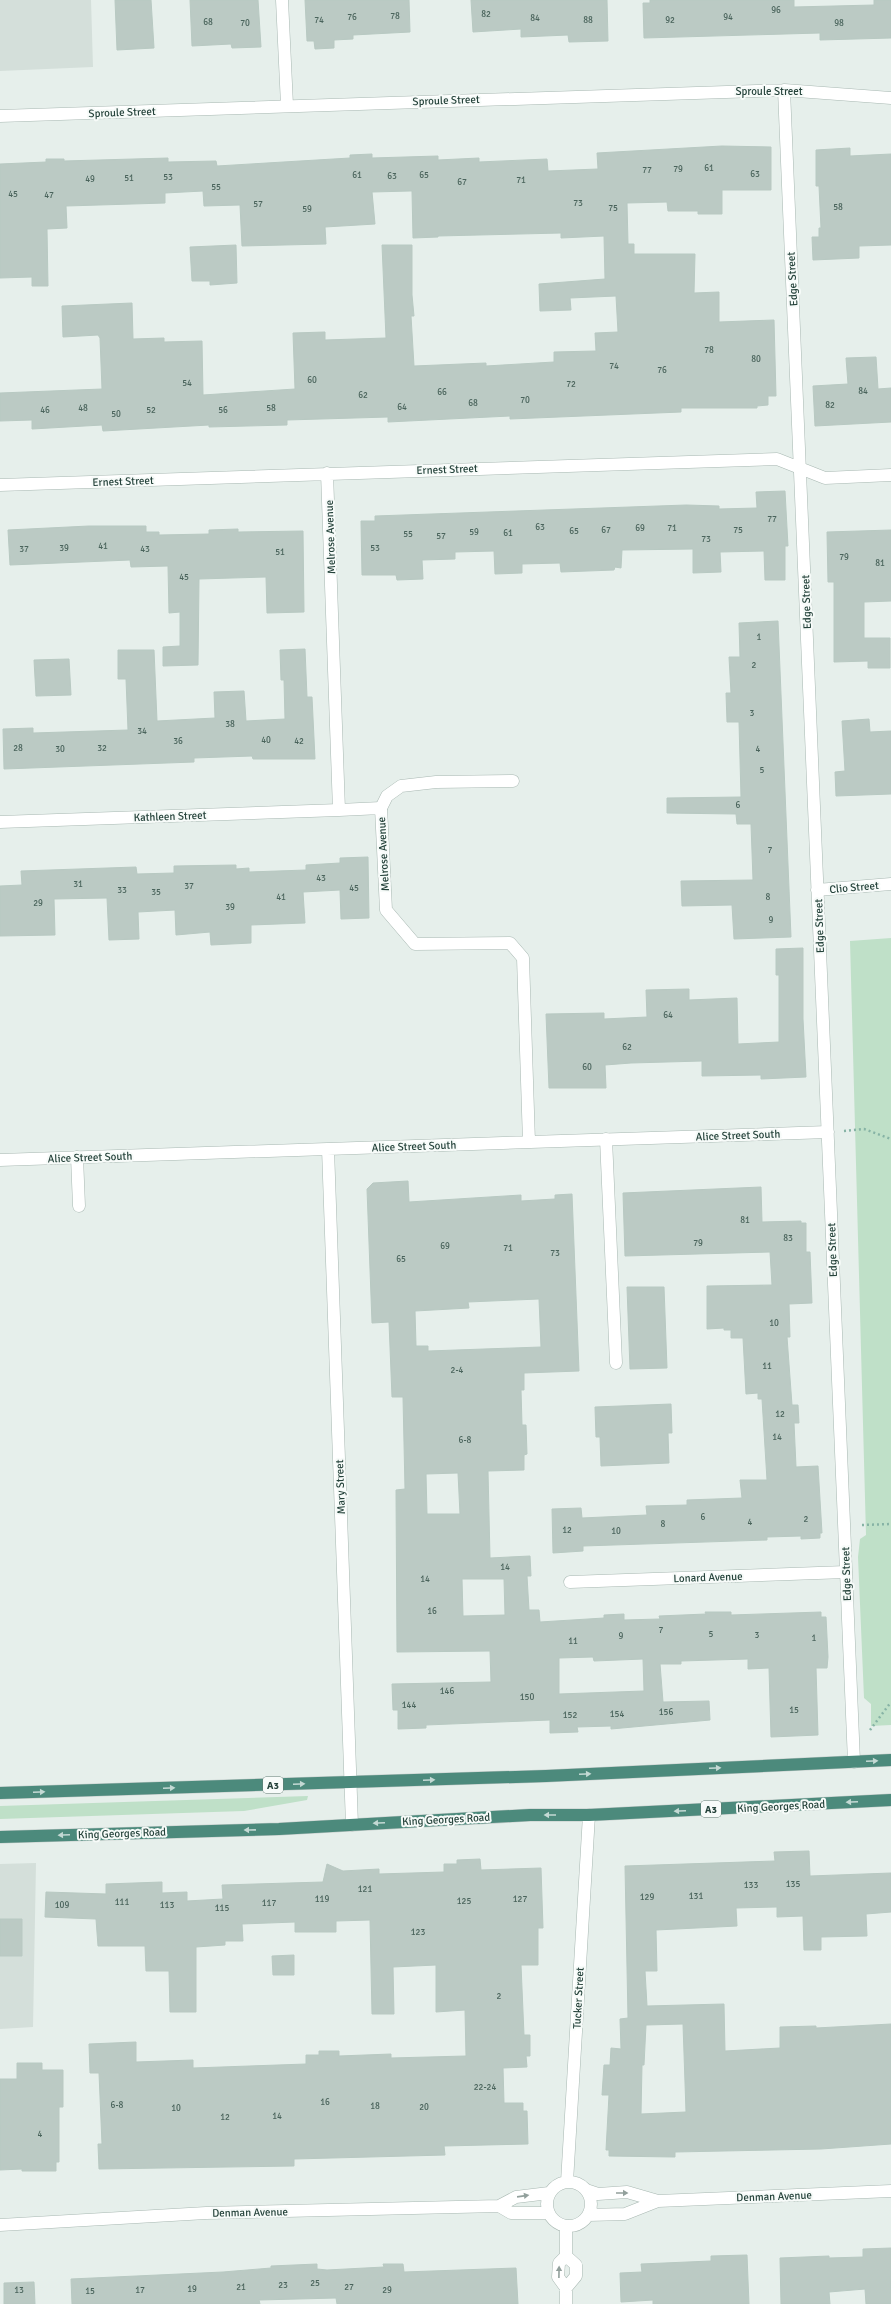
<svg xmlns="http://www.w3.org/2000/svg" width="891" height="2304" font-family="Signika,sans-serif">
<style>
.built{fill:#d4dfda}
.green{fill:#bfe0c8}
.building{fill:#bbcac4;stroke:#b8c9c2;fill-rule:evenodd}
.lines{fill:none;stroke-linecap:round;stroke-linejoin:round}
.service-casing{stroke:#a8b8b2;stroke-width:13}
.minor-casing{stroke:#a8b8b2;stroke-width:13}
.trunk-casing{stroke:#c2cac8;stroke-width:13}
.path{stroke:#86b3a5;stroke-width:2.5;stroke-dasharray:2 3;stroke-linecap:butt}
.service{stroke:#fff;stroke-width:12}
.minor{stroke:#fff;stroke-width:12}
.trunk{stroke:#4c8a7c;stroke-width:12}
.oneway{fill:#c4d9d4}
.oneway2{fill:#92a09c}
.labels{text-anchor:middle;stroke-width:4;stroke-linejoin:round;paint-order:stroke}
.number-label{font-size:9px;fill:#4a645c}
.shield{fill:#f7fbf9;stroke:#637a73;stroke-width:1}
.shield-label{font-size:10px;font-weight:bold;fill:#24423a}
.street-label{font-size:11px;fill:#24423a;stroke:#f7fbf9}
</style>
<rect width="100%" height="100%" fill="#e6efeb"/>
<!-- built -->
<path class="built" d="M0,0H91L93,67L0,71Z
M36,1863L33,2027L0,2029V1864Z"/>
<!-- green -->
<path class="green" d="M891,938V1725L871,1726V1704L864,1698L858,1557L860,1539L866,1535L850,941Z
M308,1796L307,1800L244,1811L0,1819V1806Z"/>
<!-- building -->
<path class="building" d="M115,0H151L154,48L117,50Z
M190,0H258L261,47L232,48L231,44L192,46Z
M305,0H409L410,32L353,35V39L334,40V48L315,49L314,41H307Z
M471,0H607L608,41L569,42L568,35L521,37V29L473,32Z
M650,0H794V7L874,5V0H891V38L820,40V33L644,38L643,3H650Z
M722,146L771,147V190H722V214H698V211H668L667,202L627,203L628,244H634V254H695L694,293L719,292V322L774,320L776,396H768V405L757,406V408H681V412L510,419V416L388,422V417L287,420V425L209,427V425L103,431L102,425L32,429V420L0,421V393L102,389L100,338L98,335L63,337L62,306L132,303L133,339L164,338V342L202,341L203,395L295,389L293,333L325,332V340L386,338L382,245H412V295L414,316H411L414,366L486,363V366L554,362V352L596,351L595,333L618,332L616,296L570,298L571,310L540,311L539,284L605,279L604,236L561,238V233L438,236V237L413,238L412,191H410L372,192L375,224L325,227L326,244L242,246L240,205L204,206L203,191L165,193V203L66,206L67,228L47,229L48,286H32V277L0,278V164L46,162V159H64V161L168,158V162L216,161L217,166L350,158V155L372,154V158L438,156V160L479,158V162L547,159L548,171L598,169L597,153Z
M850,148V156L891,154V245L859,246V258L813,260L812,237H819V228H821L819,186H816V150Z
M236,245L237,283L210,285V281H192L190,247Z
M876,357L878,389L891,388V422L815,426L813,386L848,384L846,358Z
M785,491L788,546H785V580H765L764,551L720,552L721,572L693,573V549L622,550L621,568L615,567L614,570L561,572L560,563L522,564V573L495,574L494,551L455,552V559L422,560L423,579L397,580L396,575H362L361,521H375V516L686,505L719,506V509L757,508L756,492Z
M89,526H146V532H159V535L209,534V530L238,529V532L303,531L304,612L267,613L266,577L199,579L198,665L163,666V647L180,646V612L169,613L168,566L131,567L130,560L10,565L8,530Z
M891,530V601L864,602V638H890V668H868V661L834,662V582H828L827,532Z
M778,621L791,937L734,939L732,905L682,906L681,881L753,880L751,824H737L736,814L667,813V798L741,797L739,722H727L726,693H731L729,657H740L739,623Z
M305,649L307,697H312L315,759H253L252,756L194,758V762L4,769L3,729L33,728V733L128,730L126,679H118V650H154L157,721L215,718L214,692L244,691L246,721L285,719L284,680H281L280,650Z
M69,659L71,695L36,696L34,660Z
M869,719L870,732L891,731V794L836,796L835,772L845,771L842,721Z
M368,857L369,918L341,919L340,890L303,892L305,923L251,925V943L211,945L210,932L176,935L175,910L138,912L139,939L109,940L107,898L54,899L55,935L0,936V886L22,885L21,871L136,867L137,874L174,873V866L236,865V869L249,868V872L306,870V865L340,863V858Z
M803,948V1019L806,1077L761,1079V1075L702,1076V1061L631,1063L605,1065L606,1088H549L546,1014L604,1013V1019L647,1017L646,990L689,989V1000L737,998L738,1044L779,1042V975H776V949Z
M408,1181L409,1202L521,1195V1201L555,1199V1195L572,1194L579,1371L524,1373V1390H521L522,1425H526L527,1454L524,1455V1470L488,1471L490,1558L530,1556L531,1576H527L529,1610H539L540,1622L604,1618V1615L624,1614V1620L660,1619L659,1616L706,1614L705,1612H731V1615L821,1612V1617H826L828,1657L827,1668H816L818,1735L771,1737L769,1668L748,1669V1659L681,1661V1664H660L663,1702L709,1701L710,1720L611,1729V1726L577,1727L578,1732L550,1733V1720L426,1725V1728L398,1729V1710H393L392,1684L491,1682L490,1651L397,1652L396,1490L405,1489L403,1397H392L389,1322L372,1323L367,1189L373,1183ZM539,1299L541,1347L428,1351V1346H416L415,1311L469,1308L468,1302ZM458,1473L460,1514H427L426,1474ZM462,1579H504L505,1615L463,1616ZM593,1657L594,1661L643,1659L644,1691L559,1694V1658Z
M761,1187L762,1222L801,1221V1223H806V1252H810L812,1303L789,1304L790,1337H787L792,1405H798L799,1423H794L796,1467L818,1466L822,1533H820V1538L801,1539V1536L767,1537V1540L583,1546V1551L553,1553L552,1509L581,1508L582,1518L647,1515L646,1506L687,1505V1500L742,1498L740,1480H767L762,1399H758V1393L746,1394L743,1338H731V1330H724V1328L707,1329V1286L772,1285L770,1252L625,1256L623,1193Z
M627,1287H664L667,1368L630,1369Z
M671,1404L672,1433H668L669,1463L601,1466L600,1437H596L595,1407Z
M809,1851L810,1876L891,1873V1912L866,1914L867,1936L821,1937V1950H804L803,1916L777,1917V1907L736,1908L737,1926L656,1930L657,1971H645L647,2006L724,2004L725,2051L780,2048V2027L816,2026V2028L891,2024V2144L821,2149L675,2152V2157L609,2156V2150H606L609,2095H602L604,2065H610L611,2048L621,2049L620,2019L628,2018L625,1866L775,1861L774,1852ZM683,2024L686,2112L641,2114L642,2065H644L646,2025Z
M480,1859L481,1870L541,1868L543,1928H538V1965H521L524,2035H530V2056H526L527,2067L503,2068L504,2103H523V2111H527L528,2144L444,2146L445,2155L294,2159V2166L99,2169L98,2144H102L99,2073H90L89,2044L136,2042V2062L193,2060V2068L306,2064V2055H319V2051H339V2056L391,2054V2058L466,2056L465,2010L436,2012V1965L393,1967L394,2014H372L370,1920L336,1921V1932H295V1922L242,1924L243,1941H225V1945L196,1947V2012H170L169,1971H146L145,1946H98L96,1919L45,1917L46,1892L106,1894V1884L162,1882V1893L187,1892V1901L223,1899L222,1885L323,1882L327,1864L343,1871L379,1869V1874L444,1872V1864H457V1860Z
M0,1919H22V1956H0Z
M294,1955V1975H273L272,1956Z
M17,2063H42V2070H63V2107H59V2162H56V2171H22V2169L0,2170V2079H17Z
M891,2248V2304H866L865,2289L829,2292L830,2304H781L780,2258L829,2256V2258L863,2257V2249Z
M747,2255L749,2304H653V2300L621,2302L620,2273L642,2272L641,2264L711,2261V2256Z
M317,2264V2269L327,2270L384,2267L383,2264H403L404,2272L516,2268L518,2304H337L336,2298L259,2300L260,2304H72L71,2279L223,2272L271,2268V2266Z
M34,2282L35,2304H4V2283Z"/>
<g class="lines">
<!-- service casing -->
<g class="service-casing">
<path id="service" d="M282,0L287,105
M381,808L387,796L401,786L436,782L513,781
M606,1139L616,1363
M77,1157L79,1206"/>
</g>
<!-- minor casing -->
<g class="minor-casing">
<path id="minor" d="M784,90L854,1762
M0,116L784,90L891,98
M327,473L339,810L381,808L386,910L415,944L510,943L523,958L529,1142
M0,485L777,459L825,478L891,475
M0,822L339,810
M817,890L891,884
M328,1149L352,1825
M0,1160L828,1132
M570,1582L846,1572
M547 2204a22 22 0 1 1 44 0a22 22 0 1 1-44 0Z
M567,2182L589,1815
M586,2190L598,2194L627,2192L658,2201L891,2191
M499,2206L511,2213H548
M588,2215L625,2214L658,2201
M0,2225L206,2213L499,2206L516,2197L549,2193
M566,2226V2256L576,2265V2276L566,2288V2304
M566,2288L558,2277L559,2263L566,2256"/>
</g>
<!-- trunk casing -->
<g class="trunk-casing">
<path id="trunk" d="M0,1793L546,1776L891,1760
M0,1837L279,1829L530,1815H589L891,1800"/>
</g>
<!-- path -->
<path class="path" d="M844,1131L864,1129L891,1139
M862,1525L891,1524
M870,1730L891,1702"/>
<!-- service -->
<use href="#service" class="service"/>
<!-- minor -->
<use href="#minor" class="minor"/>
<!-- trunk -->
<use href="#trunk" class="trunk"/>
</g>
<!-- one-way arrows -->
<defs><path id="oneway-solid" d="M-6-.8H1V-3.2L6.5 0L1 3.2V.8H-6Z"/></defs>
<g class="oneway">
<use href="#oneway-solid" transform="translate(872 1761) rotate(-3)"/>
<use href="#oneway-solid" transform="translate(715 1768) rotate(-3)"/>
<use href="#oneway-solid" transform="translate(585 1774) rotate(-3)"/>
<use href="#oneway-solid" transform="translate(429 1780) rotate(-2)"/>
<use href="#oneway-solid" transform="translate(299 1784) rotate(-2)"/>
<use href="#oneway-solid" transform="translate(169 1788) rotate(-2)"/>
<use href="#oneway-solid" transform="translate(39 1792) rotate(-2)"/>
<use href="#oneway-solid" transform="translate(852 1802) rotate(177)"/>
<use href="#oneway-solid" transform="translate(680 1811) rotate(177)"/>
<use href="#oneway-solid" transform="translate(550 1815) rotate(-180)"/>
<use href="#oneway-solid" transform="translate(379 1823) rotate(177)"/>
<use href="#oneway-solid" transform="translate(250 1830) rotate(179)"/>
<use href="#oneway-solid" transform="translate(64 1835) rotate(178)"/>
</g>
<g class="oneway2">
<use href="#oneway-solid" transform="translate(622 2193)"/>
<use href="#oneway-solid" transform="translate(523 2196) rotate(-8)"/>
<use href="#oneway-solid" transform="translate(559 2272) rotate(-89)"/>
</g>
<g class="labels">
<!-- number labels -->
<g class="number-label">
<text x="776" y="13">96</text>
<text x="486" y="17">82</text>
<text x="395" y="19">78</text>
<text x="352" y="20">76</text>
<text x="728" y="20">94</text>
<text x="535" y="21">84</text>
<text x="319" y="23">74</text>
<text x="588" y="23">88</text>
<text x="670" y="23">92</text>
<text x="208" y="25">68</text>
<text x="245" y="26">70</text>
<text x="839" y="26">98</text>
<text x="709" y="171">61</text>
<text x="678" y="172">79</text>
<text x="647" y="173">77</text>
<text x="755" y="177">63</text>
<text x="357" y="178">61</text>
<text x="424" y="178">65</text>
<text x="392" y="179">63</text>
<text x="168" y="180">53</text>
<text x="129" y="181">51</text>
<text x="90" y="182">49</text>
<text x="521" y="183">71</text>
<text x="462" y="185">67</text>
<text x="216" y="190">55</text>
<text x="13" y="197">45</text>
<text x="49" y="198">47</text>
<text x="578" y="206">73</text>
<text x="258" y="207">57</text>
<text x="838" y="210">58</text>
<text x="613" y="211">75</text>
<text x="307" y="212">59</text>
<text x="709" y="353">78</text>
<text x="756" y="362">80</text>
<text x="614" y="369">74</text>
<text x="662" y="373">76</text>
<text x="312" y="383">60</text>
<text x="187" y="386">54</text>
<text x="571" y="387">72</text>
<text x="863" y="394">84</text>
<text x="442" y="395">66</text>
<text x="363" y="398">62</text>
<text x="525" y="403">70</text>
<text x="473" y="406">68</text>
<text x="830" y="408">82</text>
<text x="402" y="410">64</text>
<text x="83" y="411">48</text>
<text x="271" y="411">58</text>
<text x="45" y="413">46</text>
<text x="151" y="413">52</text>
<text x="223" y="413">56</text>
<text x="116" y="417">50</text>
<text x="772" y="522">77</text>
<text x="540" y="530">63</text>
<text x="640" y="531">69</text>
<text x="672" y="531">71</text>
<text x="606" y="533">67</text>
<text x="738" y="533">75</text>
<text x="574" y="534">65</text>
<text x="474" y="535">59</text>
<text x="508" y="536">61</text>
<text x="408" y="537">55</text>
<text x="441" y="539">57</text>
<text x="706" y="542">73</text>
<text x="103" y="549">41</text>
<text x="64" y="551">39</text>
<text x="375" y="551">53</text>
<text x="24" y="552">37</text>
<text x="145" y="552">43</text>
<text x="280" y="555">51</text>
<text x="844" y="560">79</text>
<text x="880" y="566">81</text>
<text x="184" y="580">45</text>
<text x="759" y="640">1</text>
<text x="754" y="668">2</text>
<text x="752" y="716">3</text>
<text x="230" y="727">38</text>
<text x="142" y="734">34</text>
<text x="266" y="743">40</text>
<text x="178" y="744">36</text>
<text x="299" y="744">42</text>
<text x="18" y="751">28</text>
<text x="102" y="751">32</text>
<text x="60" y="752">30</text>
<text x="758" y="752">4</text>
<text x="762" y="773">5</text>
<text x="738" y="808">6</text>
<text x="770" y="853">7</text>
<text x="321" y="881">43</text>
<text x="78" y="887">31</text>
<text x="189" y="889">37</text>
<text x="354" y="891">45</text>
<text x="122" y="893">33</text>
<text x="156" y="895">35</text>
<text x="281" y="900">41</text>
<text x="768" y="900">8</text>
<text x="38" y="906">29</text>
<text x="230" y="910">39</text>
<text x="771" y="923">9</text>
<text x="668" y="1018">64</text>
<text x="627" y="1050">62</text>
<text x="587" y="1070">60</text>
<text x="745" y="1223">81</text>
<text x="788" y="1241">83</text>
<text x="698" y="1246">79</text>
<text x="445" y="1249">69</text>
<text x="508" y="1251">71</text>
<text x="555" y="1256">73</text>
<text x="401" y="1262">65</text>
<text x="774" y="1326">10</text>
<text x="767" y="1369">11</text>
<text x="457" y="1373">2-4</text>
<text x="780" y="1417">12</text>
<text x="777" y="1440">14</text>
<text x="465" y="1443">6-8</text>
<text x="703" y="1520">6</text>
<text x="806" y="1522">2</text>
<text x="750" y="1525">4</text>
<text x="663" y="1527">8</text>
<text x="567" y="1533">12</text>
<text x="616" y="1534">10</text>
<text x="505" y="1570">14</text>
<text x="425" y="1582">14</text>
<text x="432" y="1614">16</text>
<text x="661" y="1633">7</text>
<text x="711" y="1637">5</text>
<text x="757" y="1638">3</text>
<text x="621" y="1639">9</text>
<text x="814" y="1641">1</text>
<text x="573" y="1644">11</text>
<text x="447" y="1694">146</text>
<text x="527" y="1700">150</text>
<text x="409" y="1708">144</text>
<text x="794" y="1713">15</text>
<text x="666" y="1715">156</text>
<text x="617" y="1717">154</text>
<text x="570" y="1718">152</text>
<text x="793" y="1887">135</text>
<text x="751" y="1888">133</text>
<text x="365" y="1892">121</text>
<text x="696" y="1899">131</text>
<text x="647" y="1900">129</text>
<text x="322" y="1902">119</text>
<text x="520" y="1902">127</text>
<text x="464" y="1904">125</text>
<text x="122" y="1905">111</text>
<text x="269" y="1906">117</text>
<text x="62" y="1908">109</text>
<text x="167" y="1908">113</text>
<text x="222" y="1911">115</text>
<text x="418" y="1935">123</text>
<text x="499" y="1999">2</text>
<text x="485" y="2090">22-24</text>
<text x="325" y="2105">16</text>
<text x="117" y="2108">6-8</text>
<text x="375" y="2109">18</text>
<text x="424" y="2110">20</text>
<text x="176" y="2111">10</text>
<text x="277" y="2119">14</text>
<text x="225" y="2120">12</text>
<text x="40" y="2137">4</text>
<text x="315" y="2286">25</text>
<text x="283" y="2288">23</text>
<text x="241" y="2290">21</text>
<text x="349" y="2290">27</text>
<text x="192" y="2292">19</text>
<text x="19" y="2293">13</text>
<text x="140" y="2293">17</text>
<text x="387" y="2293">29</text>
<text x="90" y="2294">15</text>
</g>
<!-- shield labels -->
<g class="shield">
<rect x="263" y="1777" width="20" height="16" rx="3"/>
<rect x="701" y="1801" width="20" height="16" rx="3"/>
</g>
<g class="shield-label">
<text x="273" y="1789">A3</text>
<text x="711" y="1813">A3</text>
</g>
<!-- street labels -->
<g class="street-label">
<text x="769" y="95">Sproule Street</text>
<text transform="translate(446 100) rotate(-2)" y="4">Sproule Street</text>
<text transform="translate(122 112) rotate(-2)" y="4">Sproule Street</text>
<text transform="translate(792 279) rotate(-93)" y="4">Edge Street</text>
<text transform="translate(447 469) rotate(-2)" y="4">Ernest Street</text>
<text transform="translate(123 481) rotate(-2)" y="4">Ernest Street</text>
<text transform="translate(330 537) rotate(-92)" y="4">Melrose Avenue</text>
<text transform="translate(806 602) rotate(-92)" y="4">Edge Street</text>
<text transform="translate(170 816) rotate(-2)" y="4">Kathleen Street</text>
<text transform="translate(383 854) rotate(-93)" y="4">Melrose Avenue</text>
<text transform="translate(854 887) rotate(-5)" y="4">Clio Street</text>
<text transform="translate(819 926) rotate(-92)" y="4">Edge Street</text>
<text transform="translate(738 1135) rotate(-2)" y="4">Alice Street South</text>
<text transform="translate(414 1146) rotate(-2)" y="4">Alice Street South</text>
<text transform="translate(90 1157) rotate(-2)" y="4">Alice Street South</text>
<text transform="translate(832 1250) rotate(-92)" y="4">Edge Street</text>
<text transform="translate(340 1487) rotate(-92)" y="4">Mary Street</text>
<text transform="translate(846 1574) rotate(-92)" y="4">Edge Street</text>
<text transform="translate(708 1577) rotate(-2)" y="4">Lonard Avenue</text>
<text transform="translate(781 1806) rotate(-3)" y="4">King Georges Road</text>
<text transform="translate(446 1819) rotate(-3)" y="4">King Georges Road</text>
<text transform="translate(122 1833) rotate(-2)" y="4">King Georges Road</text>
<text transform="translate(578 1998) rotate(-87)" y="4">Tucker Street</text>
<text transform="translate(774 2196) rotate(-2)" y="4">Denman Avenue</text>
<text transform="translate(250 2212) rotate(-1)" y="4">Denman Avenue</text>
</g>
</g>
</svg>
